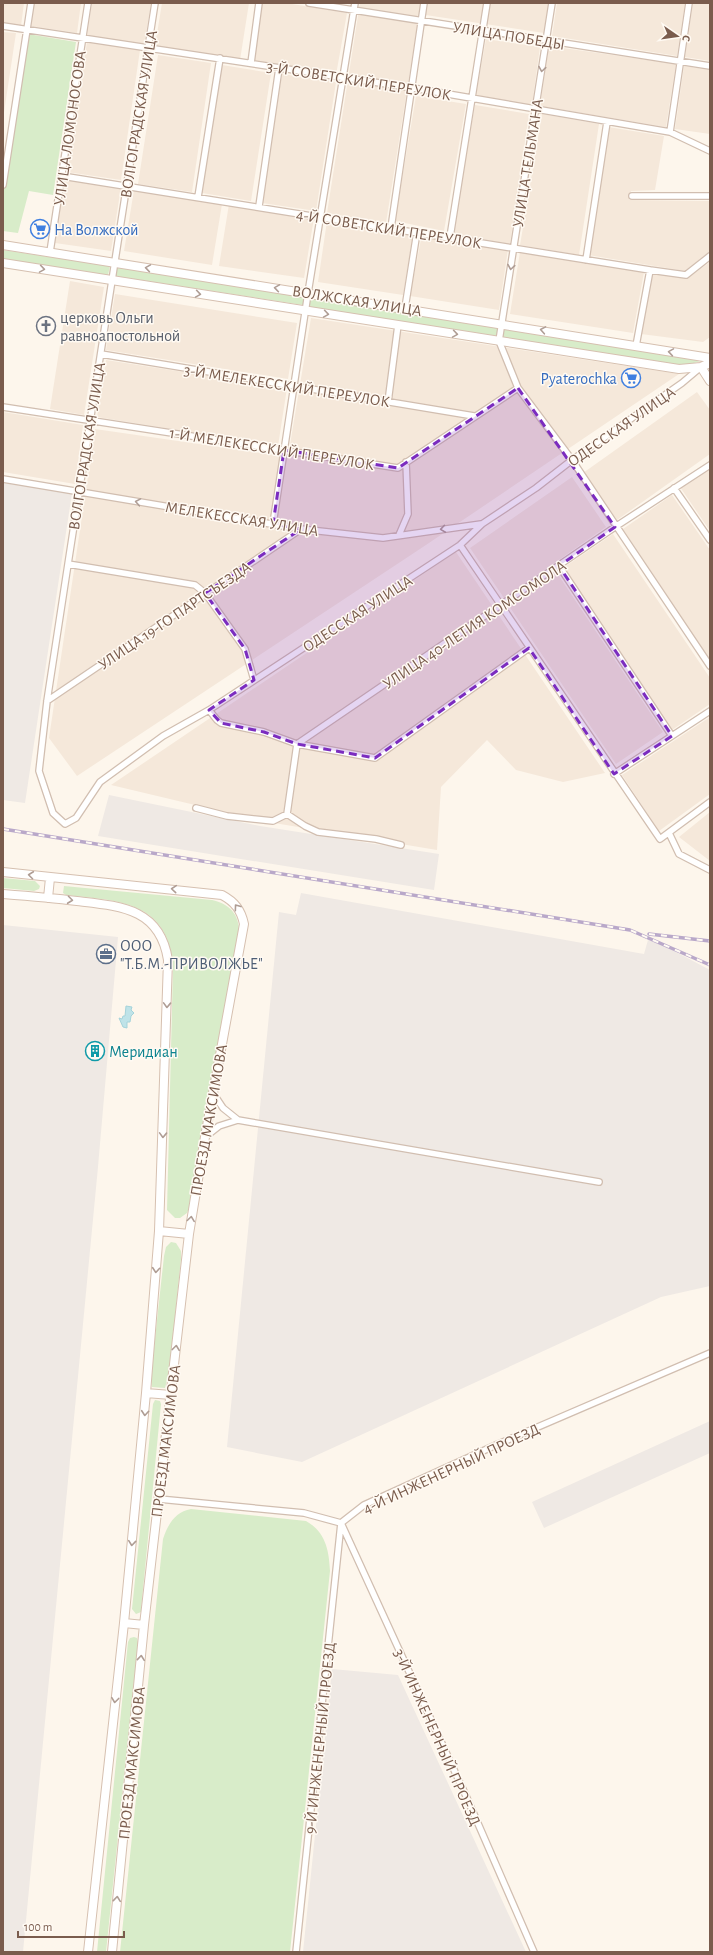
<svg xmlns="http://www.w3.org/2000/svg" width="713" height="1955" font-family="'Alegreya Sans',sans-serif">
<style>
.residential{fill:#f5e8da}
.industrial{fill:#efe9e4}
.green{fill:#d8ecc9}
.water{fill:#bfe3e8;stroke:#a5d3da}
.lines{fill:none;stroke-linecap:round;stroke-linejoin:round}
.street-casing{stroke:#d1beb0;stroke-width:8}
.secondary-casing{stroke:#d6c0b0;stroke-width:10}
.street{stroke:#fff;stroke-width:5.5}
.secondary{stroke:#fff;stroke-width:8}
.rail-casing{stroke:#b9a8c9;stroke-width:3.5}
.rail{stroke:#fffaf3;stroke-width:2;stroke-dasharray:6;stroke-linecap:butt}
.oneway{stroke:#af9d94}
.marked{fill:#7b2cbf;fill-opacity:0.2;stroke:#7b2cbf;stroke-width:3;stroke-dasharray:8 5;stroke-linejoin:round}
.labels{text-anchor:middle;stroke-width:3;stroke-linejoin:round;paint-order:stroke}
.street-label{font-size:16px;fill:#7a5c4d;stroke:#fffaf3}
.shop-label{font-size:16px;fill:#366cbe;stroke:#fffaf3;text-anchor:start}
.worship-label{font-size:16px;fill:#5b616d;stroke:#fffaf3;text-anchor:start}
.service-label{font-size:16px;fill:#4e5e75;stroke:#fffaf3;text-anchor:start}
.culture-label{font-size:16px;fill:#0d838f;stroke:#fffaf3;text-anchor:start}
</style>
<rect width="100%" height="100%" fill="#fdf6ec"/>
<!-- residential -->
<path class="residential" d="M3,3H24L21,26L3,23Z
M34,3H81L77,33L31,26Z
M92,3H151L144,45L87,36Z
M162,3H249L240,60L155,46Z
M261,3H286L347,13L336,75L251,61Z
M360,3H549L544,33L419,14L386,223L327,213Z
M557,3H685L677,56L552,36Z
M693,3H710V61L685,57Z
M3,32L16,33L3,119Z
M486,39L540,47L532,105L476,95Z
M87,42L140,50L121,180L67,172Z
M549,46L676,64L666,127L540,106Z
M158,55L211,63L192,192L138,184Z
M222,65L271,73L251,201L202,193Z
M684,66L710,70V134L675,129Z
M282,74L336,82L316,211L262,203Z
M416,96L466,104L444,231L395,221Z
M475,105L529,114L510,244L456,235L453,228Z
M542,114L599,124L579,255L520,245Z
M608,127L664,136L655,190L631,191L629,200L710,201V251L685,271L588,255Z
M64,179L121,187L111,251L55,243Z
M134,190L222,204L212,265L124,251Z
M229,204L314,218L304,278L219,266Z
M327,221L413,234L403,295L318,282Z
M422,234L508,249L499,310L410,296Z
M520,252L644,272L633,333L510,314Z
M710,262V337L703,342L641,334L652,274L688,278Z
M70,281L104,287L84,415L50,409Z
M115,294L297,323L288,379L106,350Z
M311,318L679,374L426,545L77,776L49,738L95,429L288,457Z
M106,360L287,388L278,446L97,417Z
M697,392L710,410V454L617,520L583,473Z
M3,412L83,425L75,484L3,472Z
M710,467V531L680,487Z
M572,477L606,527L504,598L470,548Z
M672,495L710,550V660L623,529Z
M613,534L710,678V704L672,730L563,568Z
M456,552L605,773L563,782L516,770L487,740L441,787L437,850L262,821L111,785Z
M557,573L663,732L616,764L509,606Z
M710,717V794L659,831L622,775Z
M710,812V861L679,837Z"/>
<!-- industrial -->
<path class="industrial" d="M3,483L72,493L25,803L3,800Z
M109,795L260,826L439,854L434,890L98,836Z
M301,893L644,954L648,940L659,943L710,970V1286L661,1297L302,1462L227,1447L279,912L296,915Z
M3,925L118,937L98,1167L23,1952H3Z
M710,1421V1453L544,1528L532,1502Z
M332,1669L398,1675L526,1952H303Z"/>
<!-- green -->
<path class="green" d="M28,34L76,42L53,195L29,191L18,233L3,231V191Z
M3,250L110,266L108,275L3,259Z
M117,266L305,295L303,305L115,276Z
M311,296L499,327L497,336L309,307Z
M503,327L706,359L685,366L501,337Z
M3,878L35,881L40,886L39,889L34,891L3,888Z
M64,886L212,900C230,904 240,915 239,934L189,1208L187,1213L180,1218H175L167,1210L173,967C168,900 118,901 66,895L63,893Z
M171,1242L176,1243L181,1251V1259L169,1373L165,1388L152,1387L151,1376L164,1256L166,1247Z
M155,1400L160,1401L161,1404L141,1610V1612L136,1614L132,1609L153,1404Z
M191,1509L306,1521C326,1532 329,1551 330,1571L290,1952H120L163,1539C168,1524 175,1512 191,1509Z
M134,1637L137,1638L138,1643L106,1952H97L128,1642L130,1638Z"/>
<!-- water -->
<path class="water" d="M126,1006L132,1007L131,1010L134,1013L131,1016L130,1022H127V1028L123,1027L119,1018L122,1019L123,1016H125Z"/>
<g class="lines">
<!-- street casing -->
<g class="street-casing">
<path id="street" d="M155,3L68,564L47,701L39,771L53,813L65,824L76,818L100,782L163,736L209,710L460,545L482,524L536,488L572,460L682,383L701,367
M309,3L710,66
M552,3L499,341L518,388L572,460L710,666
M3,26L413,88L670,132L710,151
M251,63L259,3
M670,132L689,3
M62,176L650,270L686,275L710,256
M3,185L31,3
M632,196H710
M198,197L220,58
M259,206L279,68
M391,228L424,3
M450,237L487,3
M50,252L88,3
M586,260L607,122
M405,308L417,232
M636,346L650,270
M101,354L474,416
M388,402L398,325
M3,407L398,468L518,388
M3,479L301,529L383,538L481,524
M674,488L710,540
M273,524L308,293L355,3
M399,535L408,514L406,462
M460,545L660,839L710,802
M68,564L195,585L205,593L245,649L254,680
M559,566L672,736
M47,701L301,529
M209,710L217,720L221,723L264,732L297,744L375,758L529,648
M614,774L710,711
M196,808L227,816L273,821L287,814L305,826L318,832L376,839L401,845
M287,814L297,744L615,527L710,465
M669,833L679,854L710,870
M213,1093L223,1108L238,1120L599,1182
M205,1137L219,1126L238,1120
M159,1499L304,1513L341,1523
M341,1523L466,1796L534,1952
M341,1523L364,1505L496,1445L710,1353
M296,1952L341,1523"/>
</g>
<!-- secondary casing -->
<g class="secondary-casing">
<path id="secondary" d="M3,245L710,358
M3,263L679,369L701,367L710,363
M701,367L710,381
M3,872L222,895C235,902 241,910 244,924L205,1137L189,1234L144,1625L112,1952
M3,894C28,896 52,898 77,901C120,906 160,908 168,960L159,1231L146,1393L124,1623L88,1952
M48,898L50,878
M159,1231L189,1234
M146,1393L171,1395
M124,1623L144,1625"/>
</g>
<!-- street -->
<use href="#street" class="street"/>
<!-- secondary -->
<use href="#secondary" class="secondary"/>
<!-- rail casing -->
<g class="rail-casing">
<path id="rail" d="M3,829L630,930L710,965
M649,934L710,941"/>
</g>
<!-- rail -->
<use href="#rail" class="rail"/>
</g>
<!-- one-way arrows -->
<defs><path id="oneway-chevron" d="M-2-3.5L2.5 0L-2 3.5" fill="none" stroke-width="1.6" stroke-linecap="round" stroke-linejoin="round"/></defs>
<g class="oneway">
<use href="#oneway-chevron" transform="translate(542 69) rotate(99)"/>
<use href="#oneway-chevron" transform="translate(511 267) rotate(99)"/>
<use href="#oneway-chevron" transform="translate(148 268) rotate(-171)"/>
<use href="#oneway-chevron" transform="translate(42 269) rotate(9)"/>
<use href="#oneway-chevron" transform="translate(277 288) rotate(-171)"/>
<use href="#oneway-chevron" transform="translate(198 294) rotate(9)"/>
<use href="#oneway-chevron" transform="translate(326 314) rotate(9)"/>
<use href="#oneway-chevron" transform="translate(543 330) rotate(-170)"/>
<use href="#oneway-chevron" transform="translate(455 334) rotate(9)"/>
<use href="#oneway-chevron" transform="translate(671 352) rotate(-171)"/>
<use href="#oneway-chevron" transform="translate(138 502) rotate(-170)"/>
<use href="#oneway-chevron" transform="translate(443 529) rotate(172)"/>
<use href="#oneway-chevron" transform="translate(31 875) rotate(-173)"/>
<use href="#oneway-chevron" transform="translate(174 889) rotate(-175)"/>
<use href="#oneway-chevron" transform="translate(70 900) rotate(7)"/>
<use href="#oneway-chevron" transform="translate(237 907) rotate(-126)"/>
<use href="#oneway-chevron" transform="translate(167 1005) rotate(92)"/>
<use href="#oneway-chevron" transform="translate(163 1135) rotate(92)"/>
<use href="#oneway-chevron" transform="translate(191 1219) rotate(-82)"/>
<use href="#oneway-chevron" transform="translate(156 1270) rotate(95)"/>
<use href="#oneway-chevron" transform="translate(176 1348) rotate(-83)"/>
<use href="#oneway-chevron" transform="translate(145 1413) rotate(95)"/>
<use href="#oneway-chevron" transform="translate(132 1543) rotate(96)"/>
<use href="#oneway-chevron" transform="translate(141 1658) rotate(-84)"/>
<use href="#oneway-chevron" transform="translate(115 1700) rotate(97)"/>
<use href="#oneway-chevron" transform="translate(117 1899) rotate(-84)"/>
</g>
<!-- marked area -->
<path class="marked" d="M518,388L615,527L559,566L672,736L614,774L529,648L375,758L297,744L264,732L221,723L209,710L254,680L245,649L205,593L301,529L273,524L284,450L398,468Z"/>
<!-- icons -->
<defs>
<g id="supermarket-ring" transform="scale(1)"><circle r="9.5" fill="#fffaf3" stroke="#3f7fe0" stroke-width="1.5"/><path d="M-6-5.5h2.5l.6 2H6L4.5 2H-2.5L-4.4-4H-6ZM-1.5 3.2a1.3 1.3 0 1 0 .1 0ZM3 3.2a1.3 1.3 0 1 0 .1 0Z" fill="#3f7fe0"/></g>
<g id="church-ring" transform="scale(1)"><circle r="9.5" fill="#fffaf3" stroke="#6b7280" stroke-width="1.5"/><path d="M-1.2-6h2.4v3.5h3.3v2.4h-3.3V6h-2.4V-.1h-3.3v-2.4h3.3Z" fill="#6b7280"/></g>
<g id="office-ring" transform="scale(1)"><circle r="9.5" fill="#fffaf3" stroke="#5c6f8a" stroke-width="1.5"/><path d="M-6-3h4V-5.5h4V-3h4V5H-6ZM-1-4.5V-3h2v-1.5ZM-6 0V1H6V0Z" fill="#5c6f8a"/></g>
<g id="building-ring" transform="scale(1)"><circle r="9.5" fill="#fffaf3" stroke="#0f9aa8" stroke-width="1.5"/><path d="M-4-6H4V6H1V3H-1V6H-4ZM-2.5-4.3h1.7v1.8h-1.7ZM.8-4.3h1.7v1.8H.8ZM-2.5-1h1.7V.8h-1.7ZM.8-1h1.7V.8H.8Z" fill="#0f9aa8"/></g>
</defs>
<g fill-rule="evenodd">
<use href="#supermarket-ring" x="40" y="229"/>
<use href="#church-ring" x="46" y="326"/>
<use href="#supermarket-ring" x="631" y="378"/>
<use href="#office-ring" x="106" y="954"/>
<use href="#building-ring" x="95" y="1051"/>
</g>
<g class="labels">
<!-- street labels -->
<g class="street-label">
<text transform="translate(509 35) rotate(9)" y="6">УЛИЦА ПОБЕДЫ</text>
<text transform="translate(359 80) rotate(9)" y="6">3-Й СОВЕТСКИЙ ПЕРЕУЛОК</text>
<text transform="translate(138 114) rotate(-81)" y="6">ВОЛГОГРАДСКАЯ УЛИЦА</text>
<text transform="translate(69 128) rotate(-82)" y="6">УЛИЦА ЛОМОНОСОВА</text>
<text transform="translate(527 163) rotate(-81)" y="6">УЛИЦА ТЕЛЬМАНА</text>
<text transform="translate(389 228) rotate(9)" y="6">4-Й СОВЕТСКИЙ ПЕРЕУЛОК</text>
<text transform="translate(357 300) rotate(9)" y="6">ВОЛЖСКАЯ УЛИЦА</text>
<text transform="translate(287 385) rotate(9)" y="6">3-Й МЕЛЕКЕССКИЙ ПЕРЕУЛОК</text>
<text transform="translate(621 426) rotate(-35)" y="6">ОДЕССКАЯ УЛИЦА</text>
<text transform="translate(86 446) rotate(-81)" y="6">ВОЛГОГРАДСКАЯ УЛИЦА</text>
<text transform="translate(272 448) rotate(9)" y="6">1-Й МЕЛЕКЕССКИЙ ПЕРЕУЛОК</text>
<text transform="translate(242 518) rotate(9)" y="6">МЕЛЕКЕССКАЯ УЛИЦА</text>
<text transform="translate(357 613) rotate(-33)" y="6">ОДЕССКАЯ УЛИЦА</text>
<text transform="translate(174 615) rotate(-34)" y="6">УЛИЦА 19-ГО ПАРТСЪЕЗДА</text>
<text transform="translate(474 624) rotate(-34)" y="6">УЛИЦА 40-ЛЕТИЯ КОМСОМОЛА</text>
<text transform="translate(208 1120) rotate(-80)" y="6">ПРОЕЗД МАКСИМОВА</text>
<text transform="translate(165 1441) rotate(-83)" y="6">ПРОЕЗД МАКСИМОВА</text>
<text transform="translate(451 1468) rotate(-25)" y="6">4-Й ИНЖЕНЕРНЫЙ ПРОЕЗД</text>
<text transform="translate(438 1737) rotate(66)" y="6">3-Й ИНЖЕНЕРНЫЙ ПРОЕЗД</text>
<text transform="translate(319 1738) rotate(-84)" y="6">9-Й ИНЖЕНЕРНЫЙ ПРОЕЗД</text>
<text transform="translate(131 1763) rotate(-84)" y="6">ПРОЕЗД МАКСИМОВА</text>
</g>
<!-- shop labels -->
<g class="shop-label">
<text x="54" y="235">На Волжской</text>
<text x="617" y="384" text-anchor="end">Pyaterochka</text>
</g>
<!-- worship labels -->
<g class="worship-label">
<text x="60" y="323">церковь Ольги<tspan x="60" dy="18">равноапостольной</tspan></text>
</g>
<!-- service labels -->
<g class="service-label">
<text x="120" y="951">ООО<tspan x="120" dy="18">"Т.Б.М.-ПРИВОЛЖЬЕ"</tspan></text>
</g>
<!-- culture labels -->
<g class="culture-label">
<text x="109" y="1057">Меридиан</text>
</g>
</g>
<!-- border -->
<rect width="713" height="1955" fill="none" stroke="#7a5c4d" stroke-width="8"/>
<!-- north arrow -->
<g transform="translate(677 36) rotate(103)" stroke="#fffaf3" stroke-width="3" paint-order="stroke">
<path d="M0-3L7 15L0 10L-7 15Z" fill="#7a5c4d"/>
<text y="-6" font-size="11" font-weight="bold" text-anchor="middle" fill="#7a5c4d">С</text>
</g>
<!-- scale -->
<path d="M18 1931v6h106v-6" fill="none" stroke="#7a5c4d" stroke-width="2"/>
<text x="24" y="1931" font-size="12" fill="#7a5c4d" stroke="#fffaf3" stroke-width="3" paint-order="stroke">100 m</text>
</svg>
